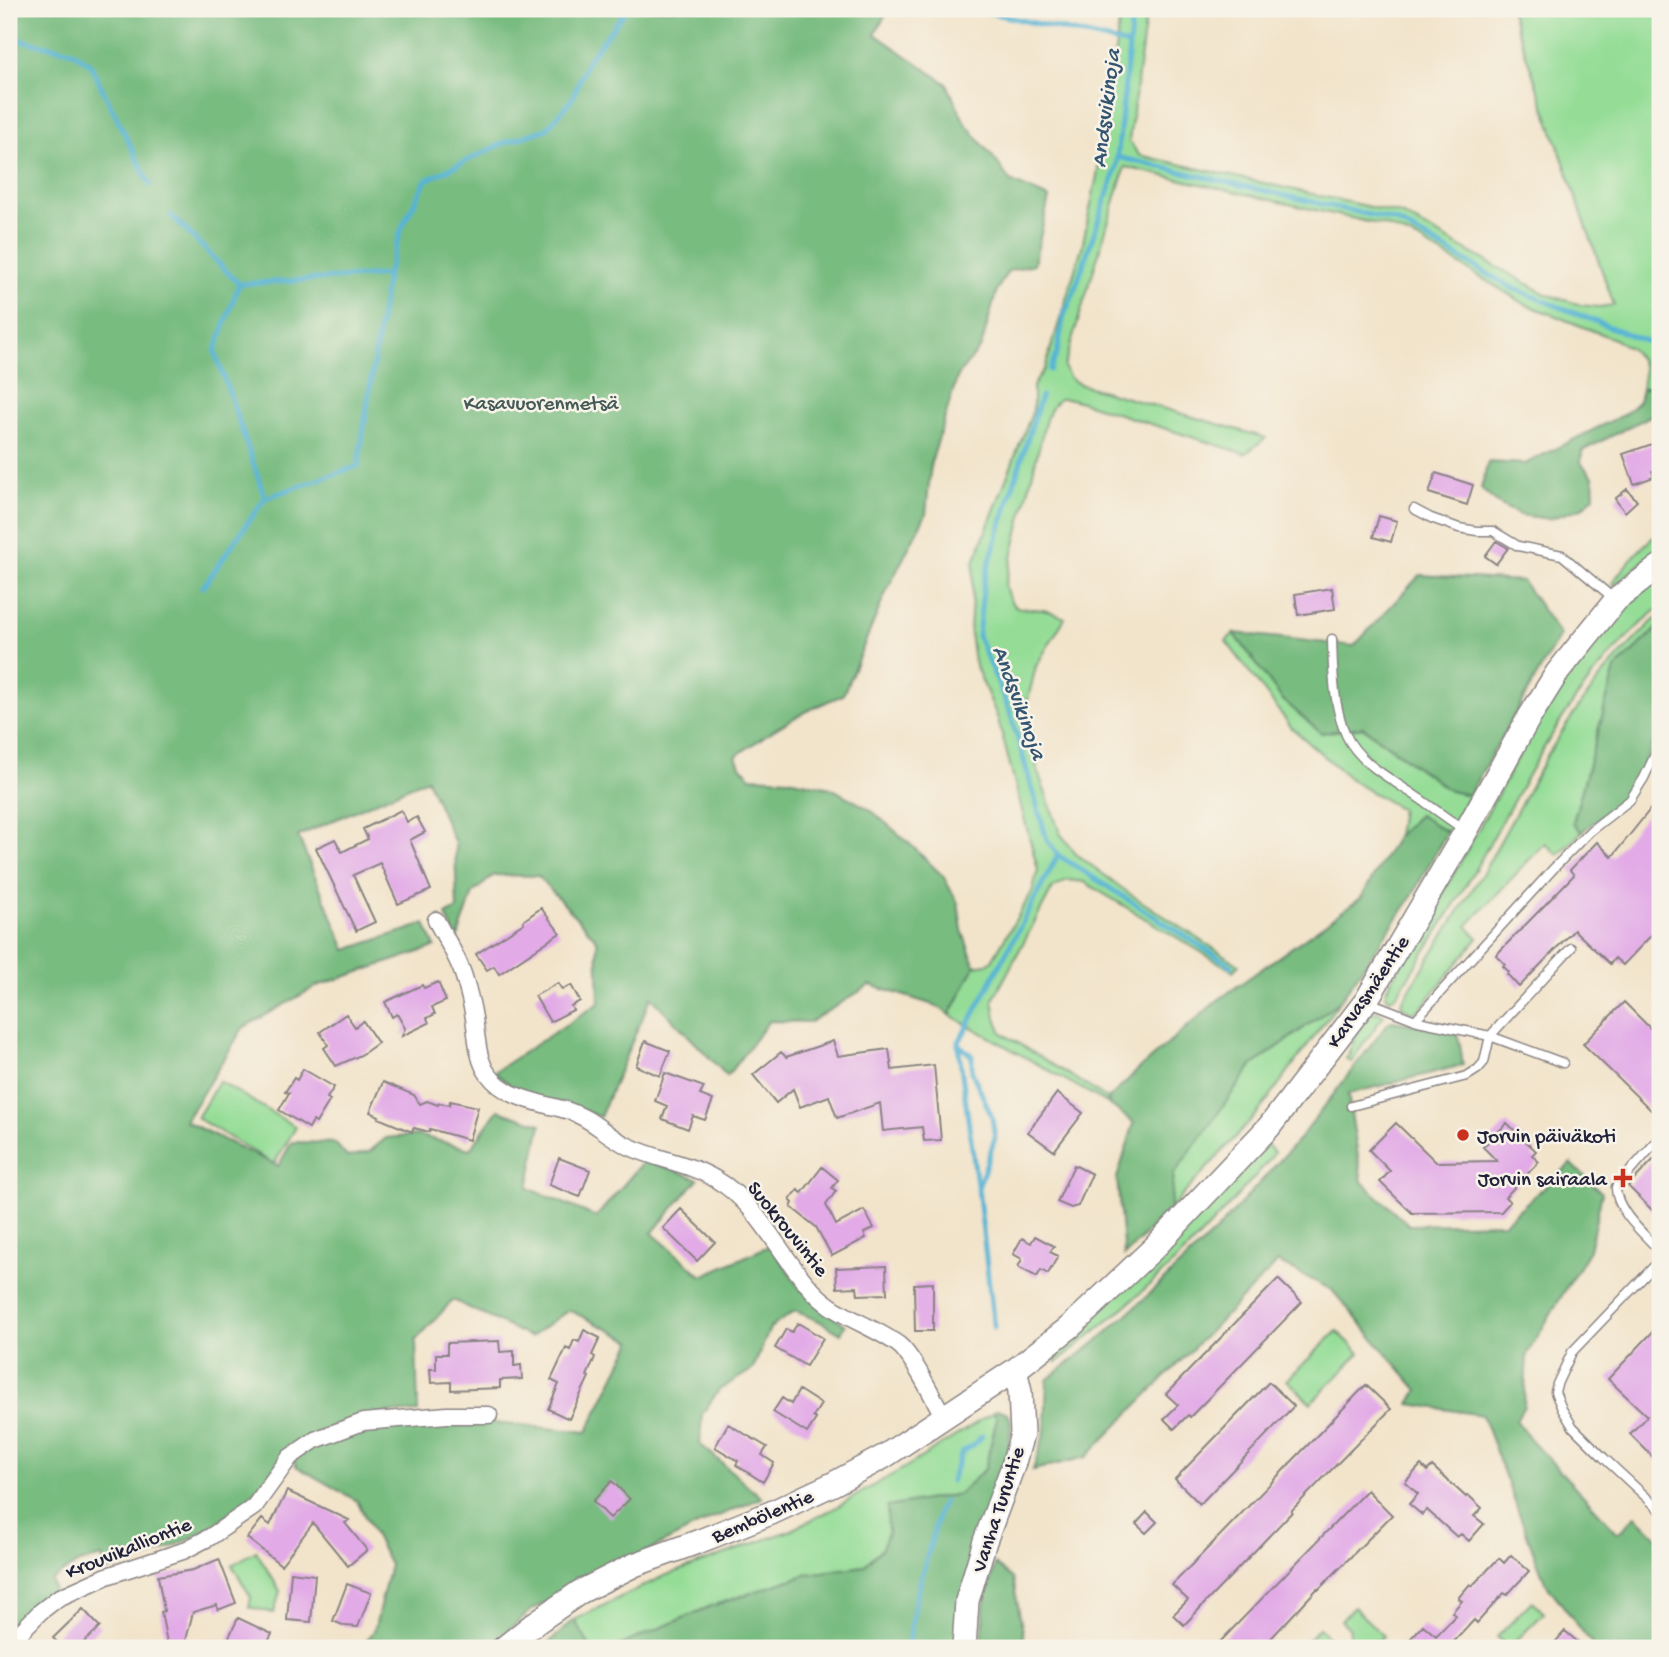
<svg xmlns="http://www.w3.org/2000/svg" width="1669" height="1657" font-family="'Gochi Hand',sans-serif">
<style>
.green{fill:#95dd97;stroke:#5c8069;stroke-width:2}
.forest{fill:#78bc80;stroke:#4d6f5e;stroke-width:2}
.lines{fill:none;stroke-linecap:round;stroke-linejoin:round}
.stream{stroke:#56b4d4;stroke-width:5}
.building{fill:#e2aae7}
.lane-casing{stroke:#8a8383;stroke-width:11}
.street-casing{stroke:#8a8383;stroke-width:19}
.secondary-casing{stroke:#8a8383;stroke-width:26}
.lane{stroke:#fff;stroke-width:8}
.street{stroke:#fff;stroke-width:16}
.secondary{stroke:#fff;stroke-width:23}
.poi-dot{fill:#c8321e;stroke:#f7f3e8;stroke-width:2.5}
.labels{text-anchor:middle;stroke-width:5;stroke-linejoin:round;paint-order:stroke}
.park-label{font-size:21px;fill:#445a57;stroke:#f7f3e8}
.street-label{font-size:21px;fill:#22223b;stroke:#f7f3e8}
.poi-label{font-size:21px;fill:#22223b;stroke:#f7f3e8;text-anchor:start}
.water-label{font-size:23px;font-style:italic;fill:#345571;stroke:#f7f3e8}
</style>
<rect width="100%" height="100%" fill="#f7f3e8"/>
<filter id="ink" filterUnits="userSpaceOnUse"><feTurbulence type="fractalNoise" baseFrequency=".0143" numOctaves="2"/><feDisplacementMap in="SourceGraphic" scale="14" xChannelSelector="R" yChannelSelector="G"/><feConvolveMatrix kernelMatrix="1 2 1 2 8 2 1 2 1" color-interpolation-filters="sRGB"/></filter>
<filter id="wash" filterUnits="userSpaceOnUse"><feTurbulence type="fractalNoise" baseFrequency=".00686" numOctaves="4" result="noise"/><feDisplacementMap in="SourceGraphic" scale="28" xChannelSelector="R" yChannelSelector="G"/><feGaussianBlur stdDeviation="1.57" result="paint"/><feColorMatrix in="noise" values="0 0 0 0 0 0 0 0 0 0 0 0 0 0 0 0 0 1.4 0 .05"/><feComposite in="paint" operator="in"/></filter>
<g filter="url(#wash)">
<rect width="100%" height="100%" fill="#f2e4cb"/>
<!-- green -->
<path class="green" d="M1121,9H1147L1129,141L1139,155L1401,214L1546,294L1581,305L1599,307L1614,305L1510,9H1660V383L1642,389L1644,371L1640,359L1630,348L1614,339L1525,304L1417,239L1386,226L1125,167L1064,367L1070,378L1079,384L1266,438L1245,454L1072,399H1059L1053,405L1046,419L1005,585C1012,615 1019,606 1043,610C1050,611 1058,615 1065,618L1036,666L1027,703L1038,772L1060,833L1076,854L1130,894L1239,965L1233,971L1084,882L1067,880L1052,889L993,1000L996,1018L1002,1033L1108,1099L1109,1104L950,1015L975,966L987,964L992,960L1032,892L1038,870L997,716L974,662L970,633L974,562L1033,410V386L1045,368L1082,247L1097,176Z
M1660,532V548L1613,586L1612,583C1626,564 1641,546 1660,532Z
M1660,578V607C1575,677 1534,766 1481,859C1455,906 1425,951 1396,996L1390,999L1386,996V990L1391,981L1425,926L1532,732L1569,674L1610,622L1652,583Z
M1660,616V625L1615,669L1573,822L1582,832L1558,855L1545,843L1467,926L1478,938L1420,1009L1414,1012L1403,1008L1401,1003L1484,871L1548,754L1573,715L1605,672L1626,649L1651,623Z
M1234,633L1282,699L1321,733L1362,727L1450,791L1469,795L1447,832L1419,815L1397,836L1401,809L1354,782L1292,728L1226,641Z
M1339,1002L1260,1110L1170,1209L1174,1174L1252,1066Z
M1377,1012L1384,1015L1351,1062L1346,1059L1350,1053L1349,1052L1361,1023L1369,1014Z
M219,1081L296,1127L274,1164L197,1118Z
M1266,1144L1274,1152L1271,1158C1243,1190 1214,1223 1184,1253C1144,1292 1101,1327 1057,1362H1055L1056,1353L1060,1346Z
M1337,1331L1360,1353L1311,1403L1287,1380Z
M994,1412L997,1418L985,1469L959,1494L888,1507V1533L882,1548L864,1566L808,1574L709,1607L614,1648H591L574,1620L664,1576L789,1531L831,1510L909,1465Z
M256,1551L280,1591L274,1613L249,1607L251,1597L232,1565Z
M1532,1601L1544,1613L1509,1648L1497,1637Z
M1354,1607L1383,1636L1371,1648H1341L1348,1641L1350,1629L1341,1620Z
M1319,1628L1332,1640L1336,1648H1300Z"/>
<!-- forest -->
<path class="forest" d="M9,9H889L875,34L947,84L965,123L997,162L1010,181L1049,198L1034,264L1008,271L997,290L981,347L958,375L931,463L926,514L887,590L843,695C802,711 772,730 736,756L740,766L751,777L788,779L831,788L871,810L911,845L943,876L958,903L962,930L975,966L950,1015L937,1006L870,985L810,1022L769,1021L727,1076L651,997L600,1117L569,1105L536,1098L514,1088L494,1072L599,1003L597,940L538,876L494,875L473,893L457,940L446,915L457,909L455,843L427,779L298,836L346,950L425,924L435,947L317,986L243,1028L185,1121L278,1166L292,1142L335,1143L347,1157L369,1152L386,1138L417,1135L470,1149L498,1110L541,1124L528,1188L596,1217L644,1161L675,1170L698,1179L652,1233L702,1276L771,1245L800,1289L845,1325L841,1334L819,1321L795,1311L770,1328L753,1369L719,1390L702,1414L700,1444L762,1498L713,1518L533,1609L488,1648H361L374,1631L390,1565L357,1501L296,1466L293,1460L319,1443L369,1427L484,1422L587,1432L632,1341L569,1310L530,1337L453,1300L416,1340L418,1412C402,1413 385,1411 370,1415C349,1419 312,1432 295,1446C271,1467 255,1497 228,1516C199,1538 141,1562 106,1571L102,1557L79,1563L51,1580L54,1590L13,1628L9,1635Z
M1660,383V417L1652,415L1582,451L1581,463L1593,477L1594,496L1582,508L1549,519L1520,515L1497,503L1481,489L1488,462L1525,464L1625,414L1639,401L1642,389Z
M1420,575L1522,581L1560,635L1469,795L1450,791L1363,727L1321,733L1282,699L1234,633L1354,646Z
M1660,626V731L1633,786L1625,797L1582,832L1573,823L1615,669Z
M1419,815L1447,832L1409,901L1339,1002L1252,1066L1174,1174L1170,1209L1124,1256L1117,1178L1134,1123L1109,1104L1108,1099L1141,1067L1218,1000L1361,898L1397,836Z
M1392,1021L1456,1031L1460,1044L1463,1065L1348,1094L1362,1182L1409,1225L1504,1223L1571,1163L1602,1193L1589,1250L1527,1354L1524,1406L1516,1420L1532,1441L1618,1533L1636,1516L1660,1540V1648H1595L1545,1582L1482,1415L1410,1404L1418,1390L1332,1290L1278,1262L1086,1457L1033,1470L1045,1431L1047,1380L1097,1341L1145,1298L1217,1230L1300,1138L1388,1023Z
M997,1410C1017,1410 1010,1432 1009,1446L955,1648H614L709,1607L808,1574L864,1566L882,1548L888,1533L887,1507L959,1494L985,1469L997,1418L994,1412Z
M995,1564L1013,1579L1026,1648H982L984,1605Z
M574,1620L591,1648H543Z"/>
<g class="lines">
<!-- stream -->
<path class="stream" d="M974,9L1129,45
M9,38L71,51L90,64L150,185
M1117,157L1396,221L1512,288L1660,347
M171,215L239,284L387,275L402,227L426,180L504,143L547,129L572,99L587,61L627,9
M239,284L215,352L265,498L358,466L387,275
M1050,370L1057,353L1064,315L1073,295L1116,169L1133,9
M1041,396L984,580L978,636L1010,712L1047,840L1058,855L1232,966
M203,587L265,498
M958,1044L977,1185
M994,1328L978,1188L995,1138L992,1117L972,1072V1056L958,1044L1058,855
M951,1481L962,1452L972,1446L982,1436
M908,1648L915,1602L939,1511L944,1501"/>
</g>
<g id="blocks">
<!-- building -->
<path class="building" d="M1655,443L1660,455V468L1652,471L1654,477L1634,484L1623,454Z
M1436,473L1473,485L1467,505L1429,493Z
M1627,489L1637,501L1625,512L1615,499Z
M1379,516L1397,521L1391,542L1373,537Z
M1496,541L1508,548L1496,564L1485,556Z
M1332,588L1335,609L1298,615L1295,594Z
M1660,797V926L1623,965L1615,958L1610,964L1574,930L1519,987L1507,974L1509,972L1503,966L1505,964L1496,955L1574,875L1570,870L1597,842L1612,857Z
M401,810L407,822L417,817L425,832L410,840L431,890L398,904L380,863L353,875L375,922L356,931L316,848L335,839L342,852L368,839L363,829Z
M541,908L560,933L499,974L494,966L487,970L476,954L524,923L523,921Z
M438,982L446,1001L432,1007L435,1014L427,1018L429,1023L402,1036L405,1028L397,1014L392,1017L385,1002L422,985L424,988Z
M558,983L562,990L571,985L580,1001L571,1006L573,1010L550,1022L535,996Z
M1624,1002L1660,1038V1119L1583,1044Z
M346,1014L355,1027L363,1021L378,1043L361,1055L336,1066L324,1048L328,1045L320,1032Z
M645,1041L670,1051L660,1076L636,1066Z
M833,1041L838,1056L889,1049L892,1070L934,1065L941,1140L924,1141L922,1127L883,1131L880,1103L837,1118L829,1096L800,1107L793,1089L776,1103L753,1075L781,1052L786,1057Z
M303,1069L334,1087L327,1098L330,1100L316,1123L313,1121L309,1128L279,1110L289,1093L285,1092L294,1078L297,1080Z
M665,1073L704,1087L700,1095L713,1100L705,1120L693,1116L688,1129L662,1119L667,1106L655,1101Z
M383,1082L414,1095L420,1104L427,1101L438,1105L439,1103L449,1105L450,1101L478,1107L469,1140L430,1129L429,1132L414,1128L412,1132L378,1118L379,1116L370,1112Z
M1057,1093L1083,1113L1054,1151L1028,1132Z
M1396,1123L1436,1162L1497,1161L1483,1147L1507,1123L1536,1151L1532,1155L1539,1162L1505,1197L1510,1202L1501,1212L1412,1213L1380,1182L1390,1171L1369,1150Z
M1660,1153V1218L1628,1186Z
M559,1158L590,1170L580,1197L549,1185Z
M1074,1165L1092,1174L1078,1206L1071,1208L1057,1202Z
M822,1167L838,1180L832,1188L836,1191L826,1205L836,1225L864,1210L874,1228L864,1233L866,1238L832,1256L816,1227L791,1207L793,1203L790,1200L798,1190L802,1193Z
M681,1209L715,1242L697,1261L663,1228Z
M1035,1236L1054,1246L1050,1252L1058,1256L1048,1274L1041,1270L1037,1277L1018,1267L1022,1259L1013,1254L1022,1238L1031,1243Z
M886,1266L887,1294L858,1295L857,1287L837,1288L836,1268Z
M1278,1279L1302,1302L1190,1417L1188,1415L1174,1429L1164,1419L1178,1405L1166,1394Z
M933,1283V1331H915L914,1284Z
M798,1323L823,1338L806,1366L775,1348L786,1329L792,1332Z
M1660,1324V1464L1630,1434L1647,1416L1608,1379Z
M584,1330L600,1338L592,1355L595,1357L587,1376L589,1377L569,1419L548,1409L559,1384L551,1380L566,1348L570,1350L574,1340L579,1342Z
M499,1341L500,1352L514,1351V1366L521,1365L522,1379L500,1380V1388L451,1390V1382L431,1383L430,1369H436V1354H447V1343Z
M1269,1382L1294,1406L1200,1504L1175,1479Z
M1366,1385L1391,1409L1291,1511L1292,1512L1184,1625L1173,1615L1188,1600L1172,1585Z
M799,1390L821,1404L813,1417L816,1419L807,1433L773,1412L782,1398L791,1404Z
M728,1424L767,1447L762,1455L774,1463L763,1482L736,1465L738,1461L715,1447Z
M1421,1465L1427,1471L1432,1466L1466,1497L1468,1495L1482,1508L1474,1516L1484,1524L1469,1541L1461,1534L1457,1537L1427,1510L1422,1515L1409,1504L1418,1494L1405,1482Z
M612,1481L630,1499L610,1518L593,1501Z
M1367,1490L1392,1515L1318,1590L1317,1589L1262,1648H1214Z
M287,1491L349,1520L345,1523L367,1550L348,1566L313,1523L281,1565L247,1538L262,1519L270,1525Z
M1147,1512L1157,1522L1146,1533L1136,1524Z
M1511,1555L1529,1571L1507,1595L1504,1593L1477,1623L1474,1620L1449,1647L1450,1648H1402L1423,1625L1436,1636L1456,1615L1452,1612L1462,1601L1458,1598L1470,1584L1472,1586L1499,1558L1504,1563Z
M219,1559L236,1603L218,1610L217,1605L193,1612L184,1648H168L161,1612L164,1611L158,1576L193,1570Z
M291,1572L315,1575L311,1622L287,1620Z
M347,1584L371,1593L358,1627L345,1626L333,1621Z
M83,1609L100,1627L78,1648H63L53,1638Z
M238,1618L272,1634L265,1648H248L228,1639Z
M1565,1631L1585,1648H1550Z"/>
</g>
</g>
<g filter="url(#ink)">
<use href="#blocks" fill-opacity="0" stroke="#8a8383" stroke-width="2"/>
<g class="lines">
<!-- lane casing -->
<g class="lane-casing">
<path id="lane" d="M1414,509L1431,518L1459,528L1477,531H1493L1518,546L1562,555L1613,598
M1332,639C1333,670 1333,706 1346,735C1358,761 1387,777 1410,792C1428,804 1445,817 1463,829
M1369,1002L1418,1021L1490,1036L1563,1063
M1415,1020L1554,868L1590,831L1630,800L1644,778L1660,744
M1351,1106L1467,1076L1478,1069L1484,1062L1490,1036L1571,948
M1656,1142L1616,1187C1615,1210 1645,1235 1660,1251
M1660,1260L1572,1352L1557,1384L1555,1392L1562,1409L1573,1427L1604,1458L1660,1510"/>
</g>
<!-- street casing -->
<g class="street-casing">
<path id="street" d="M436,920C445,938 458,957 464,977C468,990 472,1005 474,1018C477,1037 477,1059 488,1074C507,1100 541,1102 569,1111C591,1118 607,1136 628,1146C657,1160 690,1163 717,1180C761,1206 779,1256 814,1292C837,1317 872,1325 899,1345C913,1356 934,1400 944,1417
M9,1644L40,1612L58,1598L107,1576L183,1551L210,1537L254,1507L290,1457L315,1440L363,1422L447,1415H489"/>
</g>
<!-- secondary casing -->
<g class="secondary-casing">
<path id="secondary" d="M504,1648L534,1624L580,1592L634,1565L700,1541L771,1513L833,1484L885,1456L1015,1370L1070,1327L1154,1248L1269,1127L1366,1001L1466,831L1527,721L1557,673L1616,600L1660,566
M964,1648L967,1601L985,1541L1013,1466L1022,1434L1020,1391L1015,1370"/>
</g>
<!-- lane -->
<use href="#lane" class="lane"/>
<!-- street -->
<use href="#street" class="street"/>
<!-- secondary -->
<use href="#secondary" class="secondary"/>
</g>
</g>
<!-- markers -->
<g class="poi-dot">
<circle cx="1463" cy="1135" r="7"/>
<path d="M1619.5 1167.5h7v7h7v7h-7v7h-7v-7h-7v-7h7z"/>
</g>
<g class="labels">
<!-- park labels -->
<g class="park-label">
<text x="541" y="409">Kasavuorenmetsä</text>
</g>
<!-- street labels -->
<g class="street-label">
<text transform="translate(1367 991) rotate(-56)" y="7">Karvasmäentie</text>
<text transform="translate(789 1228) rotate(51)" y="7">Suokrouvintie</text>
<text transform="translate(997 1509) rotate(-72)" y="7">Vanha Turuntie</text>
<text transform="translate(762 1515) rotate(-23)" y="7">Bembölentie</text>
<text transform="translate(128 1547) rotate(-22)" y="7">Krouvikalliontie</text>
</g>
<!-- poi labels -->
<g class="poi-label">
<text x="1477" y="1142">Jorvin päiväkoti</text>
<text x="1607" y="1185" text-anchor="end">Jorvin sairaala</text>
</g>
<!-- water labels -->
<g class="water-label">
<text transform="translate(1104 108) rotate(-83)" y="8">Andsvikinoja</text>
<text transform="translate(1021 702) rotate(70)" y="8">Andsvikinoja</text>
</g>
</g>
<!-- margin -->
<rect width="1669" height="1657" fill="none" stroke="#f7f3e8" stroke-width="35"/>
</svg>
